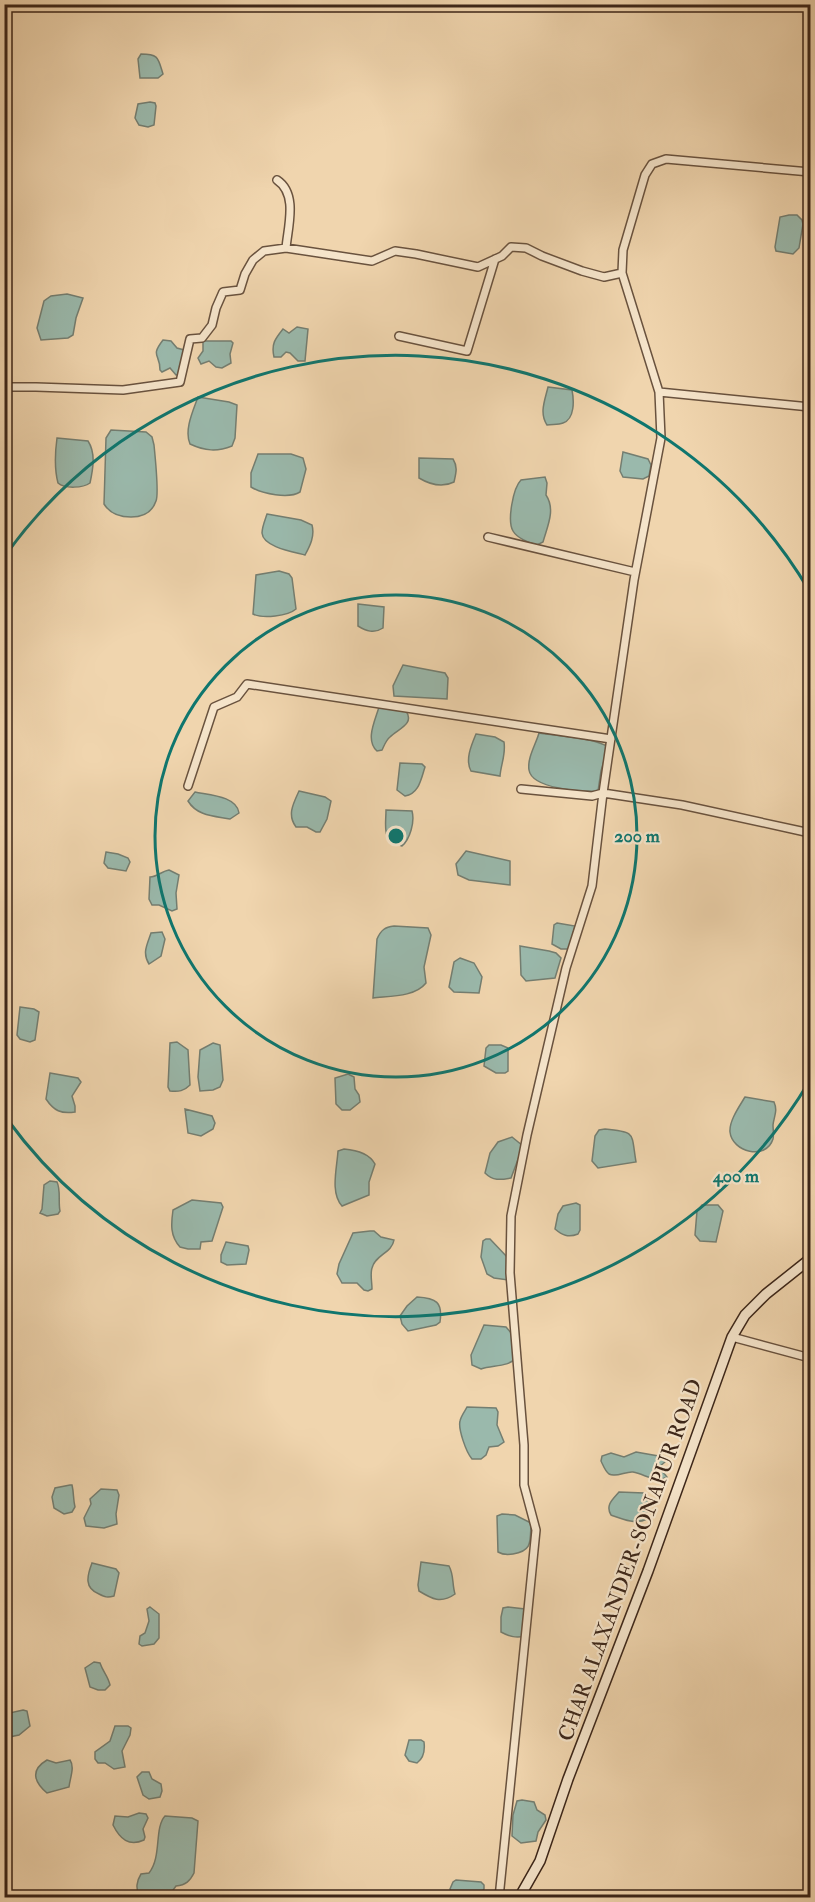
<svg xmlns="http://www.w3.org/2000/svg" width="815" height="1902" font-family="'IM FELL Double Pica',serif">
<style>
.water{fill:#9ab9ac;stroke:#747e71;stroke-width:1.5}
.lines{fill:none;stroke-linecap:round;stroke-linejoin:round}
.street-casing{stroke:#69523e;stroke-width:10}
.secondary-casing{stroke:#3c2619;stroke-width:12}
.street{stroke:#f5e4ca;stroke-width:7}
.secondary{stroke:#f5e4ca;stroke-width:9}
.ring{fill:none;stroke:#0f766e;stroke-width:3}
.labels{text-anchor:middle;stroke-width:4.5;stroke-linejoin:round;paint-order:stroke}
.street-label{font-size:21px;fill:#3c2619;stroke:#f5e4ca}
.centre{fill:#0f766e;stroke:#f5e4ca;stroke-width:3}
.ring-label{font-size:18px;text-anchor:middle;font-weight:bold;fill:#0f766e;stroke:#f5e4ca;stroke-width:4.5;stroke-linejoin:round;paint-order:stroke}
</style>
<rect width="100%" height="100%" fill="#f0d5ae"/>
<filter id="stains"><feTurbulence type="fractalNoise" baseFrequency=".00333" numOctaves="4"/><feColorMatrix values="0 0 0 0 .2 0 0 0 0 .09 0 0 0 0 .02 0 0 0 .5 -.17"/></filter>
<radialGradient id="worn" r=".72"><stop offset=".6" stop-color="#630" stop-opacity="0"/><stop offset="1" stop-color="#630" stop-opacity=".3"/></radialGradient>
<!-- water -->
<path class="water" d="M141,54C159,54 158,58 163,74L158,78H140L138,59Z
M150,102L155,103L156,106L154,125L148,127L139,125L135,118L138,104Z
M789,215H797L802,220L803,224L799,248L793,254L776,251L775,247L780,217Z
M67,294L83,298L76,318L73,335L68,338L41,340L37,328L44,301L51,296Z
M297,327L308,329L305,361H298L290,353L286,352L281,357H274C271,344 275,339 283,329L289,333Z
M163,340L171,341L177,348L184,350L185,352L183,374L176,375L170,368L162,372L160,370C160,353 150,357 163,340Z
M203,341H231L233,343L230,354L231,363L222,368L216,367L209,361L201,364L198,358L203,351Z
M548,387L572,390C574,400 575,419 563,423C558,425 552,424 547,425C539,413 545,400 548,387Z
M198,397L229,402L237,405L235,438L232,446C217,452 205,451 190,444C184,430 193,411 198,397Z
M111,430L146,432L152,437L154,445C155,455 159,494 156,501C152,513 143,517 131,517C119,517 110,514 104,504L106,438Z
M57,438L88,441C96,453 93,469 90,483C83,488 65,489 58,483C54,468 55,453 57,438Z
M623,452L648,459L651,465L649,476L643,479L623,477L620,471Z
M258,454H291L303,458L306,469L300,492C289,499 262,494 251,487V473Z
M419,458L453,459C458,467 456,473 454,482C442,488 429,484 419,478Z
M545,477L547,483L546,495C556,510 547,527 543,542L537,545C529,543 517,538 513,531C507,521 513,488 521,480Z
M267,514L301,520L312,525C315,536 310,546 305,555C294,552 263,547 262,533C262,527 265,520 267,514Z
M279,571L289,574L292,578L296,609C288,616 263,619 253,614L256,575Z
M358,604L384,607L383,628C374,634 366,631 358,626Z
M403,665L445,673L448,678L447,699L394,696L393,686Z
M379,707L406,711C415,724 398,729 390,737C386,740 384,746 382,750L377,751C365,740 375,721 379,707Z
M539,733C556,736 596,738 608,747L601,771L598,791C582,792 532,789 529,770C527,758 536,744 539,733Z
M476,734L495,737L504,742C506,754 501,764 500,776L471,771C465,760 471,746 476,734Z
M400,763L422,764L425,767C421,779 419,794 405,796L397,790Z
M299,791L325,797L331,801L327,819L320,832H316L307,827H296C287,815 293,804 299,791Z
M195,792C209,795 237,796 239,813L230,819C214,816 197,816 188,801Z
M386,810L412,811C415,822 410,839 402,846C381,841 386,827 386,810Z
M466,851L510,861V885L469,880L458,875L456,864Z
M106,852L118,854L128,858L130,862L126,871L108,868L104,863Z
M169,870L179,875L176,893L177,909L172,911L159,905H152L149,899L150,877C157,877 162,871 169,870Z
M557,923L575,926L569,949H561L552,944L554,925Z
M394,926L428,928L431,935L424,967L426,983C415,997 390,996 373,998L377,939C381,930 385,927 394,926Z
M162,932L165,939L161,956L149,964C142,953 147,945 151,933Z
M520,946L549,951L556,953L561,958L555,978L526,981L521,975Z
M460,958L474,963L482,977L479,993L454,992L449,987L454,962Z
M20,1007L34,1009L39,1012L35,1040L30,1042L20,1039L17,1035Z
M177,1042L188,1050L190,1085C184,1091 179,1092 170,1091L168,1087L170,1043Z
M213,1043L220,1045L223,1080L220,1087L213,1090L200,1091L198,1077L200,1050Z
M489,1045H501L508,1048V1071L505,1073H496L484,1066L486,1048Z
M50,1073L78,1078L81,1082L72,1096L75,1106V1112C61,1114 54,1111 46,1099Z
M348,1074L354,1077L355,1089L359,1095L360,1102L350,1110H342L336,1104L335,1078Z
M745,1097L774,1102C778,1111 774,1116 773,1125C773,1129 774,1135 773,1139C766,1161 732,1152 730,1132C729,1121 739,1107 745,1097Z
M185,1109L212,1116L215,1123L213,1129L201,1136L188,1133Z
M605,1129C637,1132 631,1133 636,1162L598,1168L592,1161L595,1136L599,1130Z
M512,1137L523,1146L511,1178C500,1180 493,1181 485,1173L490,1153L498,1142Z
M344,1149C356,1150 369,1153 375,1164L369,1182V1195L342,1206C330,1193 337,1168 338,1151Z
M50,1181L57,1182C61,1190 58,1202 60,1211L58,1214L47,1216L40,1213L42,1209L44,1185Z
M192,1200L221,1203L223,1207L212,1241L201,1242L200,1249H188L180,1247C170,1236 171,1224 173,1210Z
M576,1203L580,1205V1230L578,1234C568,1238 562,1235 555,1229L558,1214L563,1206Z
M702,1205H718L723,1211L716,1242L700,1241L695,1235L697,1211Z
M370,1231H374L381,1237L394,1240C392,1253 375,1255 372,1268C370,1274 372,1282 372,1289L368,1291L364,1290L357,1283H342L337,1274L339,1264L353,1233Z
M486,1239H490L509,1259L508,1280L494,1278L487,1274L481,1257L483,1241Z
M226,1242L248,1246L249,1250L246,1264L227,1265L221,1262V1255Z
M417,1297C436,1298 443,1302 440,1322L436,1325L408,1331L402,1324L400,1316L407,1306Z
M484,1325L506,1327L512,1334L516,1358C509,1367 492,1365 481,1369L472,1365L471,1355Z
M467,1407L496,1408L498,1412L497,1425L504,1442L498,1446L489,1447L486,1455L481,1459H472C466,1452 458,1429 460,1421C461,1416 465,1411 467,1407Z
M636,1452L664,1457L666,1461L659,1467L667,1477C656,1484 645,1474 633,1472C626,1471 616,1478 609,1474C605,1471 603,1465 601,1461L602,1456L611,1453L624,1457Z
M70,1485H72C74,1493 73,1499 75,1507L72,1512L64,1514L54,1508L52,1497L55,1488Z
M101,1489L117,1490L119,1495L116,1514L117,1524L104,1528L86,1526L84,1518L91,1504L90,1499Z
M619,1492L644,1493L648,1501L647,1519C636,1525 622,1519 611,1515C605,1505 613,1499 619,1492Z
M502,1514L515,1515L531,1523C530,1541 533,1551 513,1554C507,1555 503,1555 498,1552L497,1516Z
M421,1562L449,1566C454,1575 452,1584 455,1594C441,1604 432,1599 419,1591L418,1585Z
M92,1563L116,1569L119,1573L114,1596C107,1598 105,1597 99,1594C84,1588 87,1576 92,1563Z
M150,1607L159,1614V1638L154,1644L142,1646L139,1644L140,1636L145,1633L149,1621L147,1609Z
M508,1607L525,1609L528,1613L526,1636C516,1638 510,1637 501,1632V1617L503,1608Z
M94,1662L100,1663C103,1672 108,1676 110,1685L105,1690H98L90,1687L85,1668Z
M23,1710L27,1711L30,1726L19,1735L9,1737L5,1714Z
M115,1726H128L131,1728L130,1735L122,1751L125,1767L114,1769L105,1763H98L95,1759V1752L110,1741Z
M409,1740H421L424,1742C425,1750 424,1758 417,1763L409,1761L405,1755Z
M47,1760L56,1763L70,1760C75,1767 70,1778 69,1787L47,1793C34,1782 30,1770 47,1760Z
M142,1772H149L152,1779L161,1784L162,1791L160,1797L149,1799L143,1795L137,1777Z
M522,1800L534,1802L537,1810L545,1815L546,1820L538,1832L536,1841L521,1843L512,1836L513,1815L517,1801Z
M139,1813L146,1814L148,1818L143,1829L145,1837L144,1840C129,1847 120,1839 113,1825L115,1816L128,1817Z
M165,1816L192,1818L198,1821L194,1873C190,1881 186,1885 176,1886L168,1897H139C136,1888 136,1882 141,1874L149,1873C162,1857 154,1828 165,1816Z
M456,1880L481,1882L484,1885V1889L478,1897H454L450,1889L453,1882Z"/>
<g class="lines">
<!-- street casing -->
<g class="street-casing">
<path id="street" d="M277,180C298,194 288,226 286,248
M399,336L467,351L495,259
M4,387H36L123,390L180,382L190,339L202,338L212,325L216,308L223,292L240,290L245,274L253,260L264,251L286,248L372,261L395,251L416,254L478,267L502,256L511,247L526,248L542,256L582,271L604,277L622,273
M659,392L810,407
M488,537L635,572
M188,786L214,707L237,697L247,684L611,739
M521,789L592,796L603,793L682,805L810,833
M732,1337L810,1358
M499,1898L536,1530L524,1485V1445L510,1273L511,1216L527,1135L566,968L592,886L603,793L634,580L661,438L659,392L622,273L623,250L645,175L652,164L666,159L810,172"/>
</g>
<!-- secondary casing -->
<g class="secondary-casing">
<path id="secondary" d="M519,1898L540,1861L568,1779L648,1571L732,1337L745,1315L766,1294L810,1259"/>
</g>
<!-- street -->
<use href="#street" class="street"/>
<!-- secondary -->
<use href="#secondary" class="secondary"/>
</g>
<!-- distance rings -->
<g class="ring">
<circle cx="396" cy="836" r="241"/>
<path d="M810 1080A481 481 0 0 1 7 1119M7 553A481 481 0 0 1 810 592"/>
</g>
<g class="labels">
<!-- street labels -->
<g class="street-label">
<text transform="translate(630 1560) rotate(-70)" y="7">CHAR ALAXANDER-SONAPUR ROAD</text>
</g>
</g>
<circle cx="396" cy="836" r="9" class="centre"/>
<g class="ring-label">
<text x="637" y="842">200 m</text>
<text x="736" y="1182">400 m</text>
</g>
<!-- margin -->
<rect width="815" height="1902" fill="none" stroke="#f0d5ae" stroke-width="24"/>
<rect x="6" y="6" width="803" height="1890" fill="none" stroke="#3c2619" stroke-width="3"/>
<rect x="12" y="12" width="791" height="1878" fill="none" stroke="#3c2619" stroke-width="1.5"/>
<rect width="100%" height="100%" filter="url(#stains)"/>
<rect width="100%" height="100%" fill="url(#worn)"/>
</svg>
